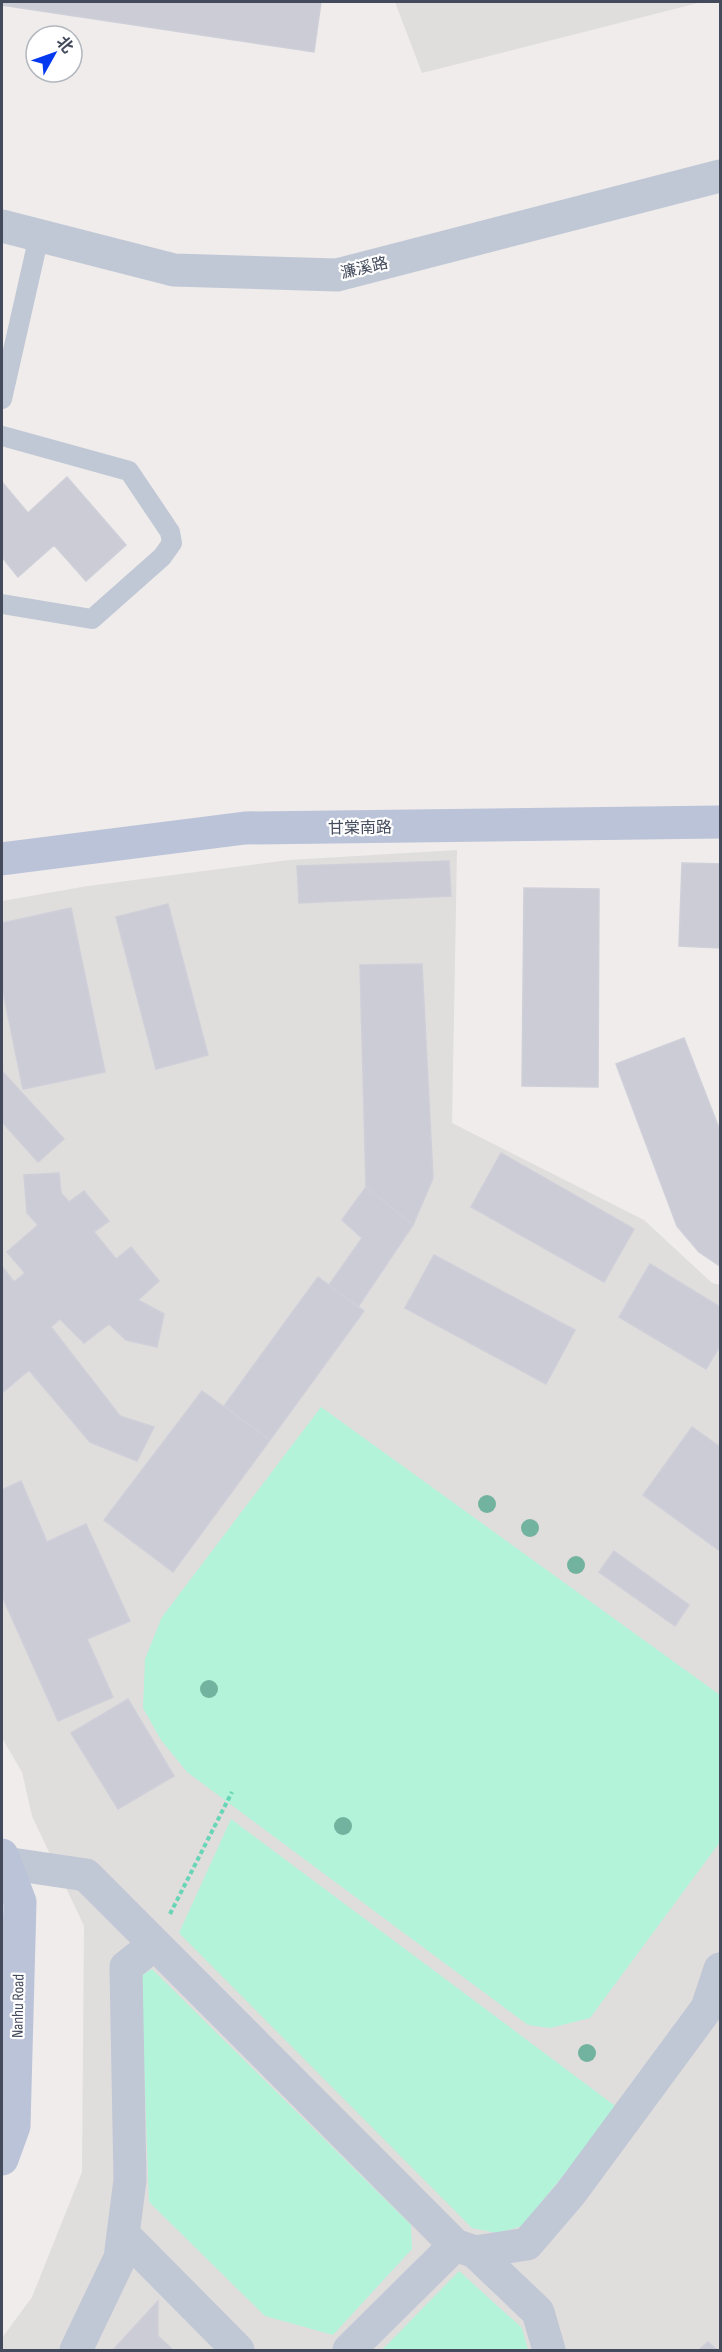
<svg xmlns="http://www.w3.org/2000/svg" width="722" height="2352" font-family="'Sofia Sans Condensed','Noto Sans SC',sans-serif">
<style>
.education{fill:#e0dddd}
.green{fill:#b3f3da}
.building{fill:#cbccd5;stroke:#cfcfd9;stroke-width:1.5}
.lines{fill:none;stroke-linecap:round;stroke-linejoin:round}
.path{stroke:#67d5b6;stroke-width:4;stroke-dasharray:4.5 3;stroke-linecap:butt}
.lane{stroke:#c0c7d5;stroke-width:20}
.street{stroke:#c0c7d5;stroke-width:33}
.secondary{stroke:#bbc3d8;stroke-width:33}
.tree{fill:#72b39f}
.labels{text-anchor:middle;stroke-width:4.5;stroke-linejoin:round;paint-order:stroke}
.street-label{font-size:16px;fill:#424a5b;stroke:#fff}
</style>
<rect width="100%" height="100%" fill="#efeceb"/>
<!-- education -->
<path class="education" d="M395,2H702L422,73Z
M457,850L452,1123L644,1220L712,1283L720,1285V2350H2V2338L32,2297L82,2172L84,1926L32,1816L22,1772L2,1738V901L88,886L289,860Z"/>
<!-- green -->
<path class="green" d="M321,1407L720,1695V1842L590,2018L550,2028L528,2025L187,1772L161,1740L143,1708L145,1659L162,1617Z
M231,1819L618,2108L522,2226L497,2233L472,2228L179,1933Z
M152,1969L411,2225L412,2249L333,2335L265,2316L149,2202L141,1976Z
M459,2271L522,2328L528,2350H382Z"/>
<!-- building -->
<path class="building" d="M2,2H321L314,52L2,5Z
M67,477L126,545L86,581L54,545L18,577L2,557V482L28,513Z
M449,861L451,896L299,903L297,866Z
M682,863L720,864V948L679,946Z
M524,888L599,889L598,1087L522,1086Z
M168,904L208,1055L156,1069L116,917Z
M71,908L105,1072L23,1089L2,987V923Z
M422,964L433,1178L413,1225L366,1187L360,965Z
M684,1038L720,1131V1266L699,1252L677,1226L616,1064Z
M2,1071L64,1139L38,1162L2,1122Z
M501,1153L634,1229L604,1282L471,1207Z
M59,1173L61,1193L69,1202L84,1191L109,1221L94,1232L116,1259L131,1247L159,1281L138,1300L164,1314L157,1347L126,1340L109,1324L84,1343L60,1319L51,1327L120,1416L154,1427L137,1461L90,1442L29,1370L2,1393V1266L14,1282L25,1273L7,1252L38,1225L27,1213L24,1175Z
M366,1187L413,1225L358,1307L329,1285L362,1238L342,1220Z
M434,1255L575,1330L546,1384L405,1308Z
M650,1264L720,1307V1346L706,1369L619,1317Z
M318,1277L364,1311L270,1440L224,1406Z
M202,1391L270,1440L173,1572L104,1520Z
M692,1427L720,1447V1551L643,1495Z
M21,1481L47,1542L86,1524L130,1621L87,1639L113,1697L58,1721L2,1596V1490Z
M614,1551L689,1605L675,1626L599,1572Z
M128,1699L174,1776L118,1809L71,1733Z
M158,2301V2336L173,2350H113Z
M708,2342L717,2350H699Z"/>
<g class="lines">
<!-- path -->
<path class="path" d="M170,1914L232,1792"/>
<!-- lane -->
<path class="lane" d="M2,399L39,236
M2,436L129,471L170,532L172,543L162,557L92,619L2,604"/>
<!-- street -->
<path class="street" d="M2,226L174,270L337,275L720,176
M5,1863L86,1875L455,2245L475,2252L527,2244L570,2194L707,2008L720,1969
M123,2234L238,2350
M475,2252L538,2312L549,2350
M76,2350L120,2258L130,2180L126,1967L155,1944
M349,2350L455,2245"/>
<!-- secondary -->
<path class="secondary" d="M2,859L245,828L720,822
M2,1855L20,1902L14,2126L2,2159"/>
</g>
<!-- trees -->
<g class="tree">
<circle cx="487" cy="1504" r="9"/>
<circle cx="530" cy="1528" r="9"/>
<circle cx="576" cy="1565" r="9"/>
<circle cx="209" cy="1689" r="9"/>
<circle cx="343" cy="1826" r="9"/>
<circle cx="587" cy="2053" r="9"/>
</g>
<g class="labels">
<!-- street labels -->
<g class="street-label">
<text transform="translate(364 267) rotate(-13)" y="6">濂溪路</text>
<text transform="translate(360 827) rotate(-1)" y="6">甘棠南路</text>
<text transform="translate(17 2006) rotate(-89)" y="6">Nanhu Road</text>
</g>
</g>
<!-- border -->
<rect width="722" height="2352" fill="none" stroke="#424a5b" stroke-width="6"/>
<!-- north arrow -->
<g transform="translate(54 54) rotate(50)"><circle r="28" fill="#ffffff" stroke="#b3b7bd" stroke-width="1.5"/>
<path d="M0-4.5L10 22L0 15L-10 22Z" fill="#0439f0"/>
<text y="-9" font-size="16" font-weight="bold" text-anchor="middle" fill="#424a5b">北</text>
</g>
</svg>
